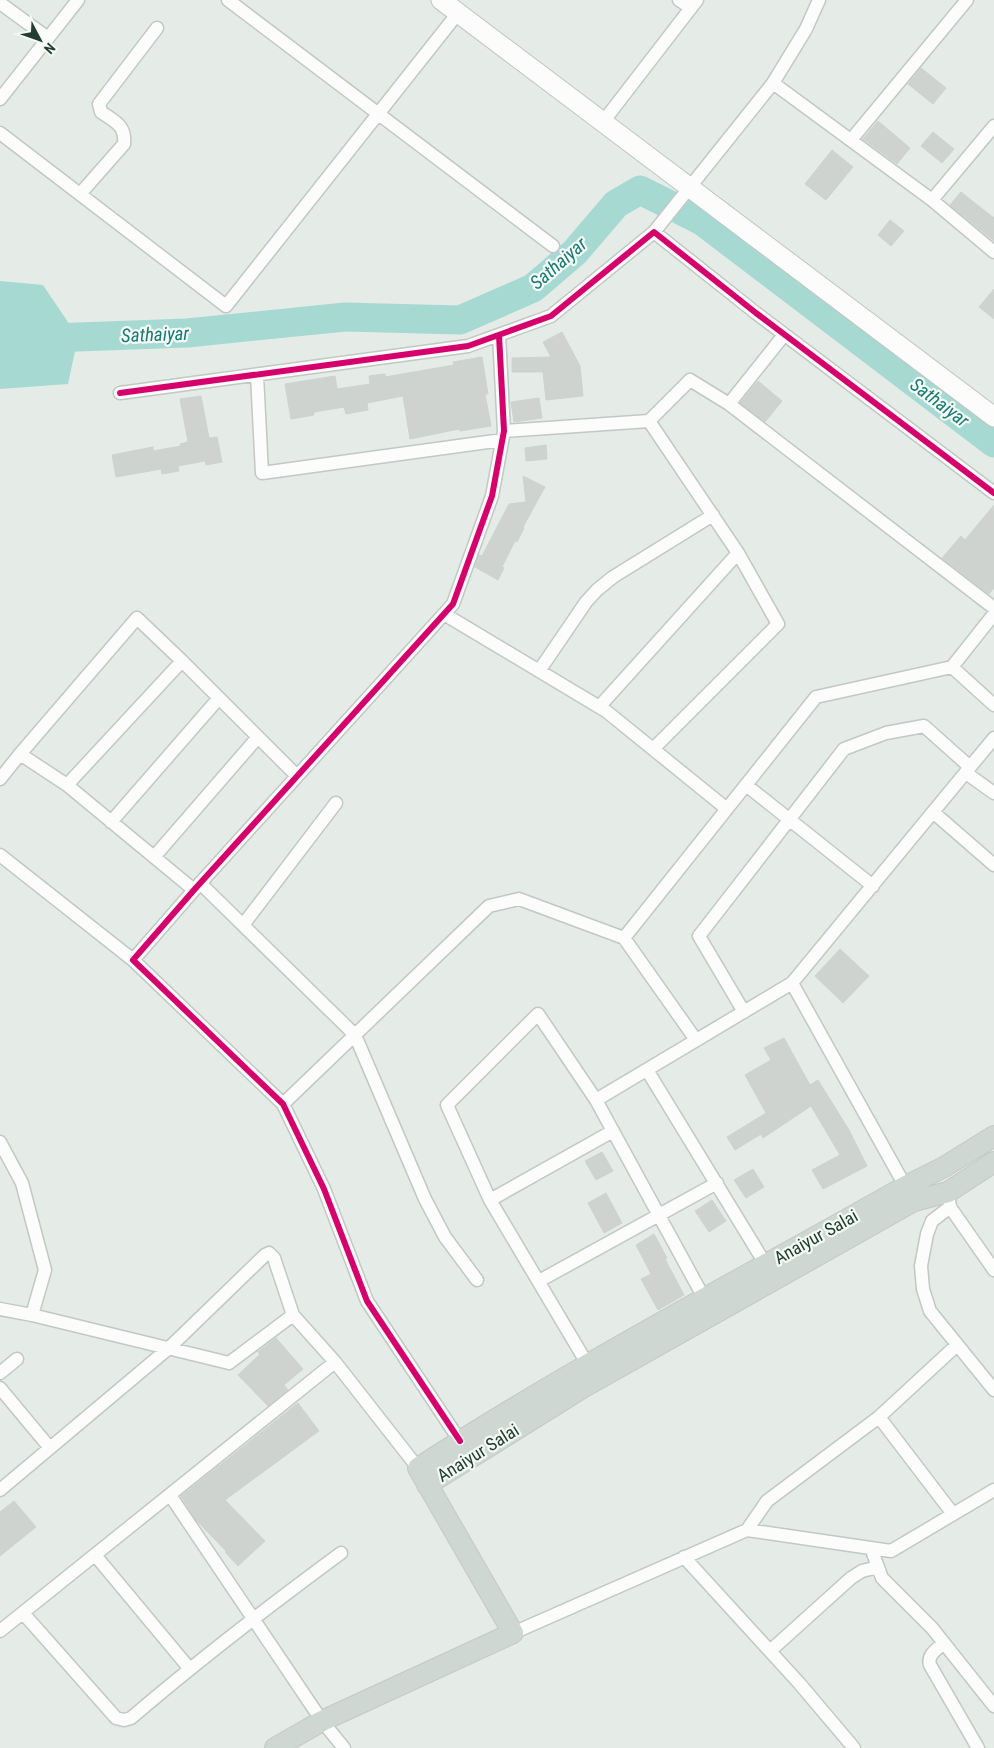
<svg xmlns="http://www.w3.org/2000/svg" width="994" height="1748" font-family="'Roboto Condensed',sans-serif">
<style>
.water{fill:#a7d9d3}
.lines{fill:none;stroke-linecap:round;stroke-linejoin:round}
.river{stroke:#a7d9d3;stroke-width:29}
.building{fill:#ced3d0;stroke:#ced3d0}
.street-casing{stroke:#c2c8c4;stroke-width:15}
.secondary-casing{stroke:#bfc7c2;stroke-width:21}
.primary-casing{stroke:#c1cac5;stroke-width:22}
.street{stroke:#fbfcfb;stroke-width:12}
.secondary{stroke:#fbfcfb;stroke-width:19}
.primary{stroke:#ced7d2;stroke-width:20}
.cycleway-casing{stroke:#f3f9f5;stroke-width:9}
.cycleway{stroke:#d6006c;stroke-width:6}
.labels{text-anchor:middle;stroke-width:4.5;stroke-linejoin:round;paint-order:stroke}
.street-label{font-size:18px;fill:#233e30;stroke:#f3f9f5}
.water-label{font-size:19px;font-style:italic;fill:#1d7973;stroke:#f3f9f5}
</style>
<rect width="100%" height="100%" fill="#e5ebe7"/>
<!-- water -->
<path class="water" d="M0,281L43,285L78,337L68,384L0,389Z"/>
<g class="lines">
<!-- river -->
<path class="river" d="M0,324L51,338L187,333L345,317L460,320L533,288L575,252L616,204L640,190L702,221L994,443"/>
</g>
<!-- building -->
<path class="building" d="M921,68L946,88L933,104L908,84Z
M878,121L910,148L897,164L863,139Z
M933,132L954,149L942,163L921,146Z
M832,150L853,167L826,200L805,184Z
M961,192L994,218V241L950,205Z
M890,220L904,231L891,246L878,235Z
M994,289V319L979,307Z
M562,332L580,366L583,396L546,400L543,372H512V358L551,357L543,342Z
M482,357L488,394H485L491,426L460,431L459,429L410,439L403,396L367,403L368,410L346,414L344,407L314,412V415L291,419L285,384L335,376L337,389L370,384L369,376L385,374V377L454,365L453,362Z
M758,381L782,401L765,422L740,403Z
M201,396L209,438L217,437L222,462L206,465L205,461L178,466L179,471L162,474L161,469L116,477L112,455L153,447V451L181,446L180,444L188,442L180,399Z
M539,398L542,418L514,422L511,402Z
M546,445L547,459L526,461L525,448Z
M523,476L545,487L523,527L524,528L517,542L515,541L502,567L504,568L498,580L475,567L479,555L482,556L509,504L526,502Z
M994,505V588L989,594L942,558L961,536L965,540Z
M840,949L869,976L843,1003L815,976Z
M784,1038L810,1085L818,1080L849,1130L867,1166L823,1189L812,1170L840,1155L811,1106L763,1138L761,1134L735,1150L727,1137L766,1113L745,1075L771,1060L764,1048Z
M602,1152L613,1171L596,1180L585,1161Z
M753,1169L764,1187L746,1198L734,1180Z
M606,1193L622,1223L604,1233L588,1203Z
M712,1200L726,1221L709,1232L695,1211Z
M654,1234L667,1258L665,1259L684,1295L658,1310L641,1279L651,1274L636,1245Z
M276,1338L303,1369L284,1385L288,1390L268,1406L238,1375L260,1354L258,1352Z
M298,1403L319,1431L225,1500L265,1541L238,1566L225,1552L226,1551L196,1520L181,1496Z
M14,1501L36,1527L0,1556V1512Z"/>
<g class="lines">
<!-- street casing -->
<g class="street-casing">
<path id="street" d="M228,0L553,246
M679,0L691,8
M0,3L48,38
M773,83L932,200L994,252
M0,99L78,0
M603,122L697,0
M0,133L226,306L458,13
M851,140L967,0
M80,194L124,144C126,125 114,121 101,112L99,104L157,28
M932,200L994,126
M654,232L773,83L806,29L819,0
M784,335L729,404L994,608
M257,375L262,473L502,440
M120,393L468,346L551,316L654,232L756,313L994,493
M649,421L690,380L729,404
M504,431L649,421L738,553L778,624L653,749
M444,614L606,711L727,809
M952,667L994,705
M539,671L586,602L597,590L613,577L713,515
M599,707L738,553
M966,773L994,793
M0,779L20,754
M67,785L20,754L137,618L182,661
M746,785L873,886
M933,812L994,865
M111,822L219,698
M0,855L133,960
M154,857L258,737
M200,883L355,1035L425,1199L445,1237L477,1280
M194,890L67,785L182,661L297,776
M243,925L336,803
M624,938L696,1040
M792,983L909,1193
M744,1012L699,936L844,749L886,733L924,726L970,767
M647,1070L766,1265
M283,1104L489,906L519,899L624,938L816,697L952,667L994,614
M0,1142L22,1183L45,1270L32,1315
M948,1192L950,1207L932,1221L927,1234L921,1266L923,1289L930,1311L994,1390
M490,1200L613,1131
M950,1207L994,1270
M539,1281L717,1183
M704,1298L596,1100L792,983L994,738
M0,1309L32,1315L229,1363L293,1315L335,1362L418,1468
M588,1365L490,1200L447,1105L538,1014L596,1100
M0,1373L17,1359
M0,1388L50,1448
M879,1417L953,1514
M460,1441L367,1301L324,1189L283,1104L133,960L194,890L453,604L492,496L504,431L499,335
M0,1490L169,1348L265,1255L269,1253L274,1258L293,1315
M170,1495L322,1721L344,1748
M747,1530L767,1501L879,1417L957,1345
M871,1548L882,1578L932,1628L994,1706
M95,1555L189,1668
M684,1557L799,1683L854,1748
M23,1613L116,1718L124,1720L131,1718C199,1660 269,1606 341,1553
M0,1631L335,1362
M513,1633L747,1530L891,1551L994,1490
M944,1643C936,1650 927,1655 930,1665L978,1748
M770,1651L851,1578L862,1571L878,1567"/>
</g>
<!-- secondary casing -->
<g class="secondary-casing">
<path id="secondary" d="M441,0L994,417"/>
</g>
<!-- primary casing -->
<g class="primary-casing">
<path id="primary" d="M427,1485L584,1387L914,1201L948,1192L994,1162
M275,1748L322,1721L513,1633L418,1468C575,1366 742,1279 906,1186L944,1167L994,1136"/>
</g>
<!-- street -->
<use href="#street" class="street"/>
<!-- secondary -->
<use href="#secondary" class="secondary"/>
<!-- primary -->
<use href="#primary" class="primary"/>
<!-- cycleway casing -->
<g class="cycleway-casing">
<path id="cycleway" d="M120,393L468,346L551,316L654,232L756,313L994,493
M460,1441L367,1301L324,1189L283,1104L133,960L194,890L453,604L492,496L504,431L499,335"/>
</g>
<!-- cycleway -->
<use href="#cycleway" class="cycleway"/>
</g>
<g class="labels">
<!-- street labels -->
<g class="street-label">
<text transform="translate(816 1237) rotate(-29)" y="6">Anaiyur Salai</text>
<text transform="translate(478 1453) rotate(-32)" y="6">Anaiyur Salai</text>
</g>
<!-- water labels -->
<g class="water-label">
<text transform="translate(558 263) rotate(-41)" y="7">Sathaiyar</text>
<text transform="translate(155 334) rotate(-2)" y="7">Sathaiyar</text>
<text transform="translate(940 402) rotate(37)" y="7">Sathaiyar</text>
</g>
</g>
<!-- north arrow -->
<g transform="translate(40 40) rotate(131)" stroke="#f3f9f5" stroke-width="4" paint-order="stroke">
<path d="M0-4L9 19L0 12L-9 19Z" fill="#233e30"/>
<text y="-8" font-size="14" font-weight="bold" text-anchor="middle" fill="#233e30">N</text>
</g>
</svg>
